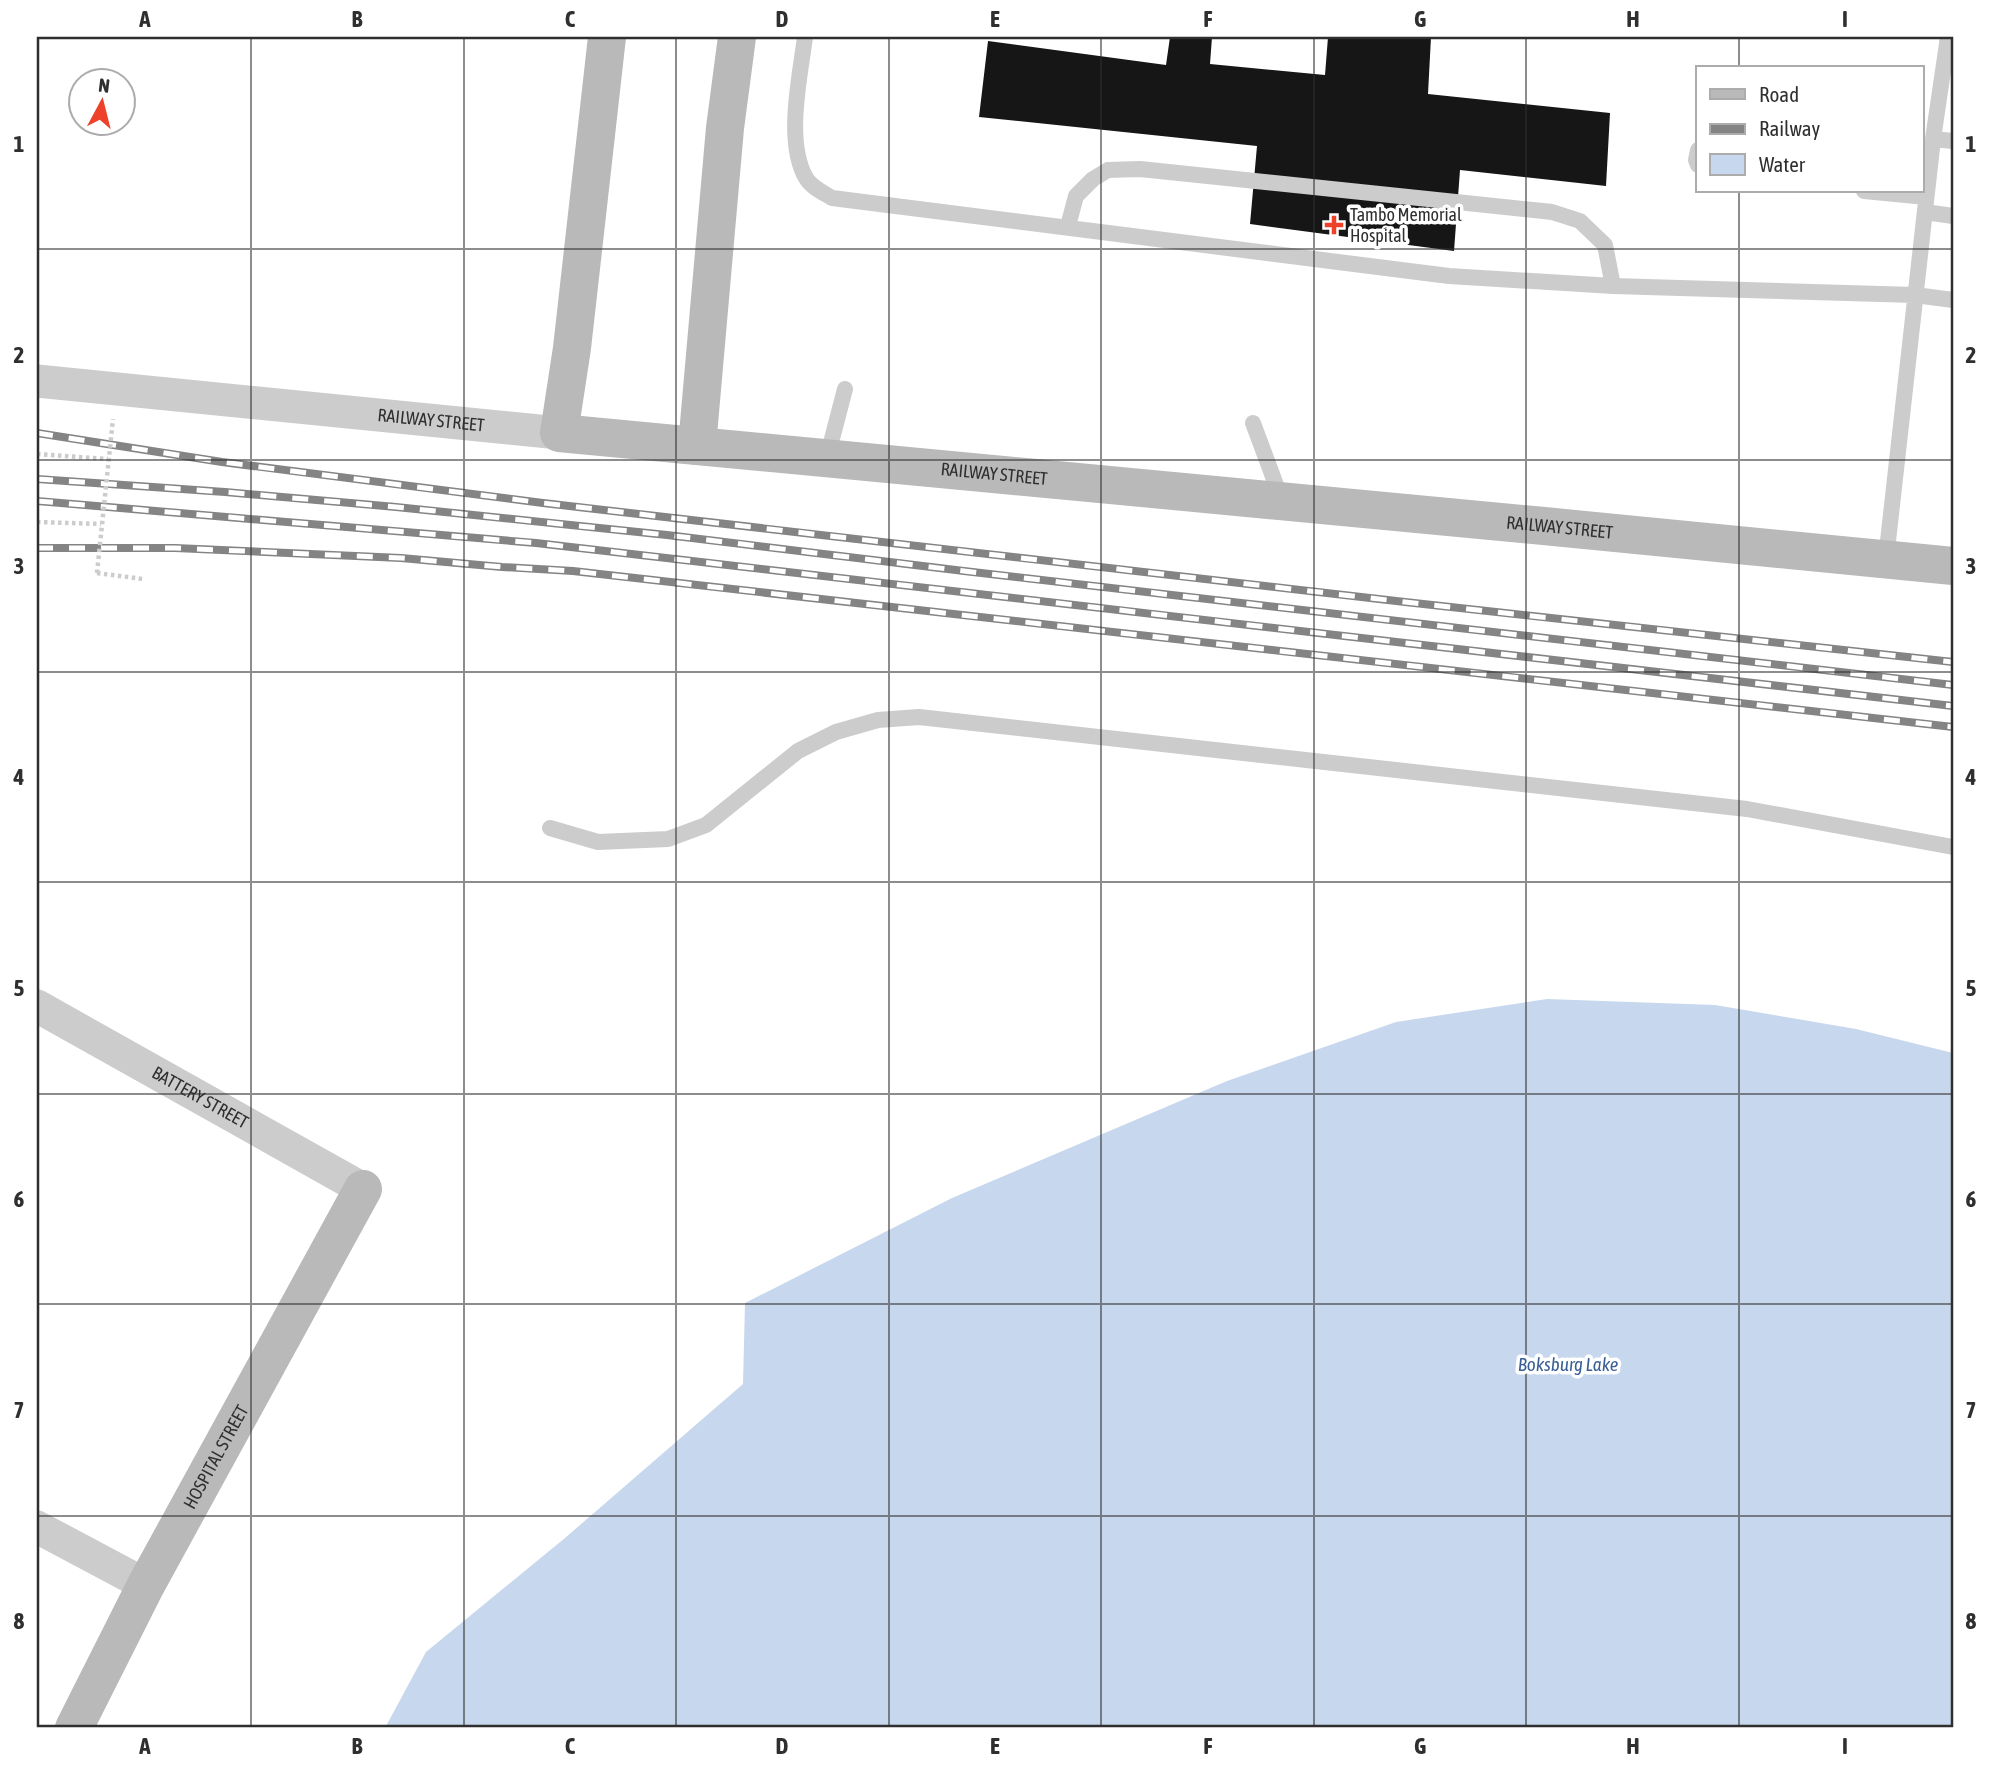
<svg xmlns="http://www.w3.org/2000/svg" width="1990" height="1765" font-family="'Asap Condensed',sans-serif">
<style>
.water{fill:#c7d7ed}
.building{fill:#161616}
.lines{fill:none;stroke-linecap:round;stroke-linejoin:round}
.path{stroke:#ccc;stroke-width:4.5;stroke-dasharray:3.5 3.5;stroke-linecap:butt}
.lane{stroke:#ccc;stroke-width:16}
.street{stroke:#ccc;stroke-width:33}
.secondary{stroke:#b9b9b9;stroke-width:38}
.rail-casing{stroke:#848484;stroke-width:8}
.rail{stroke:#fff;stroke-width:5;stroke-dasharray:16;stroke-linecap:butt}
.path-bridge{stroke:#ccc;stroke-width:4.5;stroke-dasharray:3.5 3.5;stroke-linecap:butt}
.grid{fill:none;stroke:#2f2f2f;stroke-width:2;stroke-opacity:0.55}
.poi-dot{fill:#ed412a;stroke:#fff;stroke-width:2.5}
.labels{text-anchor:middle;stroke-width:7;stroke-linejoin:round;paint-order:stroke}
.poi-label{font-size:18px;fill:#2f2f2f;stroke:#fff;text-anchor:start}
.street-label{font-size:18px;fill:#2f2f2f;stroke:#fff}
.water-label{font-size:19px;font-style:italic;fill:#395f95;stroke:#fff}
.neatline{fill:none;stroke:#2f2f2f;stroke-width:2.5}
.grid-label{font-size:23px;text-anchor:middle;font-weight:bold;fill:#2f2f2f}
</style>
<rect width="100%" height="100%" fill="#fff"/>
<!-- water -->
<path class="water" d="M1547,999L1715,1005L1856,1029L1953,1053V1728H385L426,1652L565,1538L743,1384L745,1303L952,1198L1227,1081L1396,1022Z"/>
<!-- building -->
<path class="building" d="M1170,37H1212L1210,64L1325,75L1328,37H1431L1428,94L1610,113L1606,186L1460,170L1454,251L1250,224L1257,146L979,117L988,41L1166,65Z"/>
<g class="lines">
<!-- path -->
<path class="path" d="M37,454L108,459
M37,522L101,524
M97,573L143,579"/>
<!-- lane -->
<path class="lane" d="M805,37C800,77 785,142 806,178C811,187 824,193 832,198L1449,276L1613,286L1915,295L1953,300
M1933,139L1953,141
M1698,150L1696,160L1698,165
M1864,191L1926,197
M1925,212L1953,216
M1068,226L1076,196L1093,179L1108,170L1140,169L1552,212L1580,221L1605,245L1613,286
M1253,423L1282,501
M827,458L845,389
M1886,559L1933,139L1948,37
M550,828L598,842L668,839L706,825L798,751L836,732L878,720L919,717L1747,809L1953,847"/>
<!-- street -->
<g class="street">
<path id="s1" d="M37,381L559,433"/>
<path id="s2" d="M37,1006L363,1189"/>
<path d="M37,1527L146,1585"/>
</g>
<!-- secondary -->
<g class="secondary">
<path id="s3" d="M607,37L572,348L559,433L1544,526L1953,566"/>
<path d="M697,446L725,128L737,37"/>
<path id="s4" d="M74,1728L146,1585L363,1189"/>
</g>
<!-- rail casing -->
<g class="rail-casing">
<path id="rail" d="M37,433L222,462L543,503L1405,602L1953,662
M37,479L225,492L396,507L667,535L964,571L1953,685
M37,501L536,543L1953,706
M37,548H175L401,558L502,567L573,571L1953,727"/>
</g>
<!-- rail -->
<use href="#rail" class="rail"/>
<!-- path-bridge -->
<path class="path-bridge" d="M97,573L113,419"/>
</g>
<!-- grid -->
<path class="grid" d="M251,37V1728M464,37V1728M676,37V1728M889,37V1728M1101,37V1728M1314,37V1728M1526,37V1728M1739,37V68M1739,191V1728M37,249H1953M37,460H1953M37,672H1953M37,882H1953M37,1094H1953M37,1304H1953M37,1516H1953"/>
<!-- markers -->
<path class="poi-dot" d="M1330.5 214.5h7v7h7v7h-7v7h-7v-7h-7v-7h7z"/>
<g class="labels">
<!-- poi labels -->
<g class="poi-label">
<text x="1350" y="221">Tambo Memorial<tspan x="1350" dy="21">Hospital</tspan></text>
</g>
<!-- street labels -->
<g class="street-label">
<text dy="6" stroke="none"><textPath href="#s1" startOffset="396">RAILWAY STREET</textPath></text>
<text dy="6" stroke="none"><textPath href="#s3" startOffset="836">RAILWAY STREET</textPath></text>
<text dy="6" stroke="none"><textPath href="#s3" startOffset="1404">RAILWAY STREET</textPath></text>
<text dy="6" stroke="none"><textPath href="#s2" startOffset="187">BATTERY STREET</textPath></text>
<text dy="6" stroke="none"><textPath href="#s4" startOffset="306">HOSPITAL STREET</textPath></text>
</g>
<!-- water labels -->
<g class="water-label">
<text x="1568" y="1371">Boksburg Lake</text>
</g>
</g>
<!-- border -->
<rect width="1990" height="1765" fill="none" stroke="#ffffff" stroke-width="77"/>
<!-- legend -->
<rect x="1696" y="66" width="228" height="126" fill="#ffffff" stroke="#acacac" stroke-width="2"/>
<rect x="1710" y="89" width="35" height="10" fill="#b9b9b9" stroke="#acacac" stroke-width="2"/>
<text x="1759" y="102" font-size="21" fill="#2f2f2f">Road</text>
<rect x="1710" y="124" width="35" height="10" fill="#848484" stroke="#acacac" stroke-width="2"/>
<text x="1759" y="136" font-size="21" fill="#2f2f2f">Railway</text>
<rect x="1710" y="154" width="35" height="21" fill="#c7d7ed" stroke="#acacac" stroke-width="2"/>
<text x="1759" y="172" font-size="21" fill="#2f2f2f">Water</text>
<!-- north arrow -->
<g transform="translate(102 102) rotate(7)"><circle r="33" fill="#ffffff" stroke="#acacac" stroke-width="2"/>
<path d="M0-5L12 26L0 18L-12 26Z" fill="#ed412a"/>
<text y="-10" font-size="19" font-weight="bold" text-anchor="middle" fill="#2f2f2f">N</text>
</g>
<rect x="38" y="38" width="1914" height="1688" class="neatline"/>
<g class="grid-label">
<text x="145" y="27">A</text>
<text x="357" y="27">B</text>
<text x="570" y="27">C</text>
<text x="782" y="27">D</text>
<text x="995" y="27">E</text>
<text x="1208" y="27">F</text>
<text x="1420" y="27">G</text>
<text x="1633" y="27">H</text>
<text x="1845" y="27">I</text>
<text x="19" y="152">1</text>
<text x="1971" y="152">1</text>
<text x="19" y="363">2</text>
<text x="1971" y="363">2</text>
<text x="19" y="574">3</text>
<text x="1971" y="574">3</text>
<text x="19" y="785">4</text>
<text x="1971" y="785">4</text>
<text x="19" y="996">5</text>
<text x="1971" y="996">5</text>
<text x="19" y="1207">6</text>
<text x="1971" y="1207">6</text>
<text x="19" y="1418">7</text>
<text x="1971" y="1418">7</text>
<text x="19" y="1629">8</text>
<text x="1971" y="1629">8</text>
<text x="145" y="1754">A</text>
<text x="357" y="1754">B</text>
<text x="570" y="1754">C</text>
<text x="782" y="1754">D</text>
<text x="995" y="1754">E</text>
<text x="1208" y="1754">F</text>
<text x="1420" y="1754">G</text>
<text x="1633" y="1754">H</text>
<text x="1845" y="1754">I</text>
</g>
</svg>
